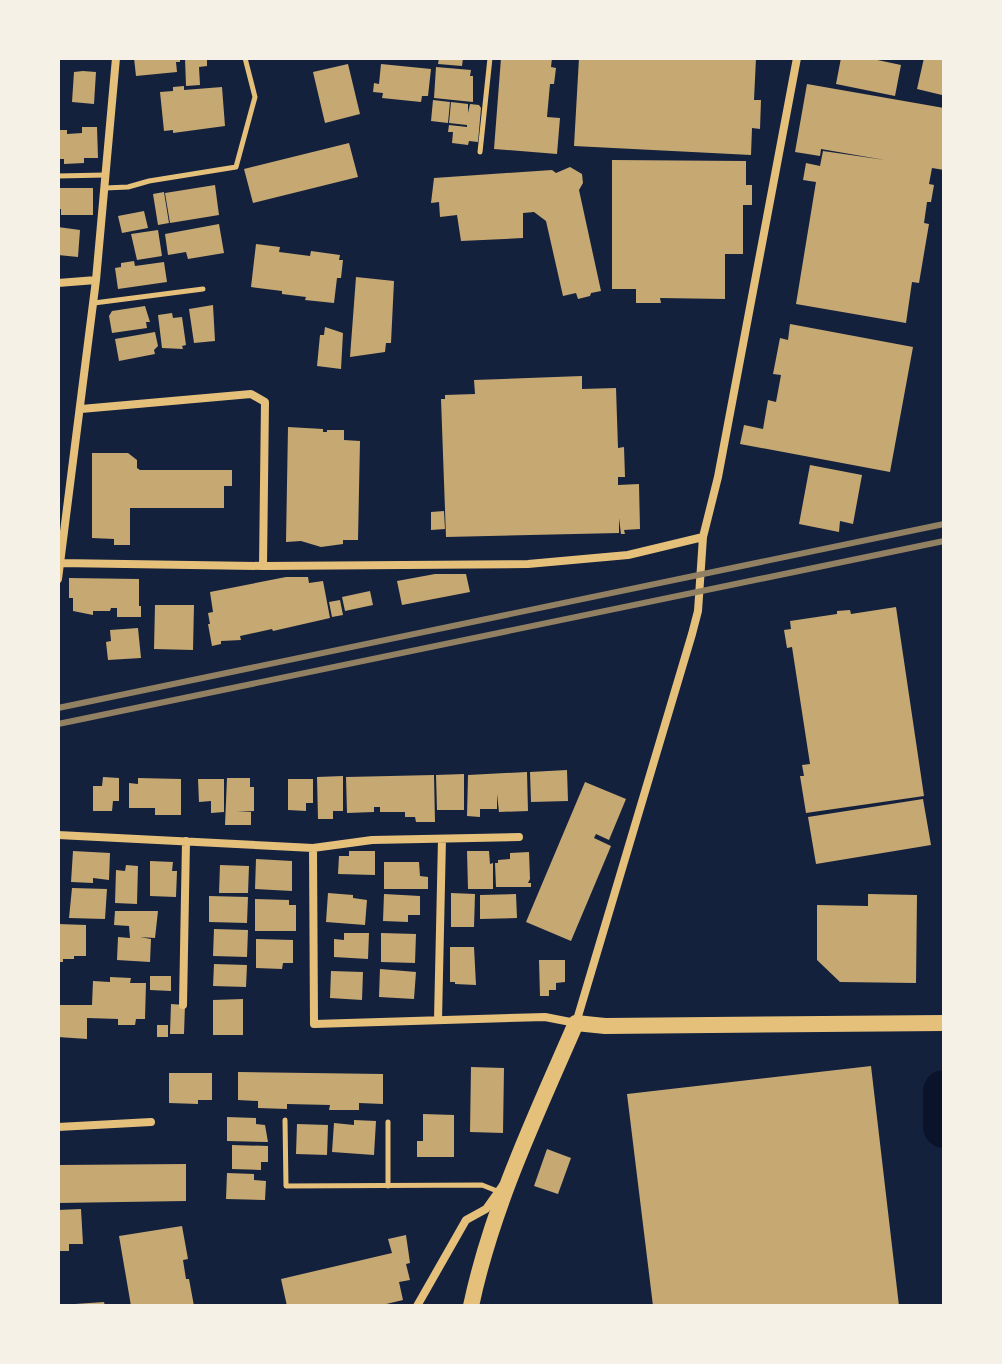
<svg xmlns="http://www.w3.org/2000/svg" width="1002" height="1364" font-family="Karla,sans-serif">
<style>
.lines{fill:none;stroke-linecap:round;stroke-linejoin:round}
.river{stroke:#0b132b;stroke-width:42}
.building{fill:#c6a872}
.service{stroke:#e5c07b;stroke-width:5}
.minor{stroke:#e5c07b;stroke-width:8}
.primary{stroke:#e5c07b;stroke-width:16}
.rail{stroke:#918062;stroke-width:6}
</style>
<rect width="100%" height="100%" fill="#14213d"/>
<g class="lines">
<!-- river -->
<path class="river" d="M944,1091V1127"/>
</g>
<!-- building -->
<path class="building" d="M134,58H180V62H176L177,72L136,76Z
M185,58H207V66L199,67L200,85L186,86Z
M439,58H463L462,66L438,64Z
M501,58H552L551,67L556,68L554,84H550L547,117L560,118L557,154L494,149Z
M579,58H756L754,100H761L760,129L752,128L751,155L574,146Z
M841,58H868L901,65L895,96L836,84Z
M924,58H944L942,95L917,89Z
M348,64L360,114L325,123L313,72Z
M381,64L431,69L428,96H422L421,102L382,98L383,93L373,92L374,83L379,84Z
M436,67L471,70L470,76H473V102L434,98Z
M83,71L96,72L94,104L72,102L74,72Z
M807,84L944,108V170L932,168L929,184L934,185L931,202H927L924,223L929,224L919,283L912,282L906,323L796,304L816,182L803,180L806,163L820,166L823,151L885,160L821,149L820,156L795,152Z
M184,86V90L222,87L225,126L173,133V130L164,131L160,92L173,91V87Z
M433,100L450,102L448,123L431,121Z
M451,102L468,104V113L470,104L479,105L481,108L478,142L469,141L468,145L452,143L453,132H448L449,125L467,127V125L449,123Z
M82,127H97L98,158H84V163L64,164V159H58V130H67V134L82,133Z
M349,143L358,177L253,203L244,169Z
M612,160L746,161V185H752V205H743V254H725V299L660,298L661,303H636V289H612Z
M570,167L582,174L583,183L579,190L601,291L591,293L590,296L578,299L576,293L563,296L546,221L534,212L523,213V238L461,241L457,215L440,217L439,202L431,203L434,178L552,170L556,173Z
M215,185L219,215L170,223L165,193Z
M58,188H93V215H61V209H58Z
M164,192L169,223L158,225L153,194Z
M144,211L148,228L122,233L118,216Z
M219,224L224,253L188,259L186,252L168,255L165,234Z
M58,227L80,230L78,257L58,255Z
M158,230L162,256L137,260L131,234Z
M256,244L280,247L279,252L310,256L311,251L340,255L339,260H343L341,278H337L334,303L305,300L306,297L282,294V291L251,287Z
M134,261L135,266L164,262L167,282L118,289L115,268L121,267V263Z
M356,277L394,281L391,343H386L385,352L350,357Z
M213,305L215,341L194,343L189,309Z
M145,306L150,322H146L147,328L112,333L109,316L112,311Z
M172,313L173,318L182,317L186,345L182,346L183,349L162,348L158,315Z
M790,324L913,347L890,472L740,444L744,425L763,429L768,400L776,402L781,375L773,374L780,338L788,340Z
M325,327L343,333L341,369L317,366L320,335H324Z
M155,332L158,346L154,350L155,354L119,361L115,339Z
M582,376V389L616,388L618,448L624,447L625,477H618V485L639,484L640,529L624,530L625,534H621L619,518V533L446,537L441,399H445V395L475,394L474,380Z
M288,427L323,429V432H327V430H344V440L360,441L358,540H343V544L321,547L301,541L286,542Z
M92,453H128L137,460V468L140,470H232V486H224V508H130V545H114V539L92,538Z
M810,465L862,475L853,524L840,521L839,532L799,524Z
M444,511L445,529L431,530V512Z
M435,574H466L470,592L402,605L397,581Z
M286,577H308L309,583L323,581L330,618L273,631L272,629L240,636L241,640L221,641V644L212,646L208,624H210L208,613L213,612L210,592Z
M69,578L139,579V606H141V617H117V608H111L110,611H93V615L73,611V598H69Z
M370,591L373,605L345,611L342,597Z
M340,600L343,615L332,617L329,602Z
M155,605H194L193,650L154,649Z
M896,607L924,796L806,813L800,776H804L802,765L810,764L792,647L787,648L784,630L791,629L790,621L837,614V611L850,610L851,614Z
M138,628L141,658L108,660L106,642L111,641L110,630Z
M567,770L568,801L531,802L530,772Z
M527,772L528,811L499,812L497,794V809H480V817L467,816L468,775Z
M464,774V810H437L436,775Z
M434,775L435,822H416L415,817H405V812H380V807H374V812L347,813L346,777Z
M343,776V811H333V819H318L317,777Z
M103,777L119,778V801H113L112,811H93V786H102Z
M138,778L181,779V815H155V808H129V783L138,784Z
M227,778H250V787H254V811L237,812H251V825H225Z
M198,779H224V812L211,813V801L199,802Z
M288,779H313V803H306V811L288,810Z
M585,782L626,799L609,840L596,834L594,838L611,846L571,941L526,922Z
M923,799L931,845L816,864L808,817Z
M73,851L110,853L109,880L93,878V883L71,882Z
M349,851H375V875L338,874L339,856H349Z
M467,851H489L490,864L493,863V889H468Z
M529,852L530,879L528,883H531V887H496L495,863H498V860L510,859V853Z
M256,859L292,861V891L255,889Z
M150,861L173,862L172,871H177L176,897L150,896Z
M384,862H419L420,876L428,877V889H384Z
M126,865L138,866L137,904L115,903L116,870L125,871Z
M220,865L249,866L248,893H219Z
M72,888L107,889L105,919L69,918Z
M328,893L353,895V898L367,900L365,925L326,922Z
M451,893L475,894L474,927H451Z
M384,894L420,896V915H408V922L383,921Z
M516,894L517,918L480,919V895Z
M868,894L917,895L916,983L840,982L817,960V905L868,906Z
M209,896L248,897L247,923L209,922Z
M255,899L289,900V905H296V931H255Z
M115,911H158L155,938L140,937L151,939L150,962L117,960L118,937L130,938L129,926L114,925Z
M58,924L86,925V956H74V959H63V962H58Z
M214,929L248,930L247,957L213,956Z
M344,933H369L368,959L334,957V939L344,940Z
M381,933L416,934L415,963L381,962Z
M256,939L293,940V963H283L282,969L256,968Z
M450,947H474L476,985L455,984V982H450Z
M539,960H565V982L556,983V990H549V996H540Z
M214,964L247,965L246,987L213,986Z
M380,969L416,972L414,999L379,997Z
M331,971L363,972L362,1000L330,998Z
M150,976H171V991L150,990Z
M110,977L131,978L130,983H146L145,1019H136L135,1025H118V1019L87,1018V1039L58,1037V1005H92L93,981L110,982Z
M243,999V1035H213V1000Z
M171,1004L185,1005L184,1034H170Z
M157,1025H168V1037H157Z
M871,1066L899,1306H653L627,1094Z
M471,1067L504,1068L503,1133L470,1132Z
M238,1072L383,1074V1104L359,1103V1110H329L330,1105L287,1104V1109L258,1108V1101L238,1100Z
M169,1073H212V1100H198V1104L169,1103Z
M423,1114L454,1115V1157H417V1141H423Z
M227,1117L256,1118V1124L265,1125L268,1142L227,1141Z
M354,1120L376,1121L374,1155L332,1152L334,1123L354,1125Z
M297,1124L328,1125L327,1155L296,1154Z
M232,1145L268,1146V1162H261V1170L232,1169Z
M547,1149L571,1158L558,1194L534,1186Z
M186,1164V1201L58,1203V1165Z
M227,1173L254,1174V1180L266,1181L265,1200L226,1199Z
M81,1209L83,1244H69V1251H58V1210Z
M182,1226L188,1259L183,1260L186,1279H189L194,1306H131L119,1236Z
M406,1235L410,1263L406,1264L410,1280L399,1282L403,1300L378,1306H287L281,1279L392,1253L388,1239Z
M104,1302L105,1306H75V1304Z"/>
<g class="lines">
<!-- service -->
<path class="service" d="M480,152L490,58
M58,176L105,175
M105,188L128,187L149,181L236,167L255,97L245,58
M94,303L203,289
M285,1120L286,1186L482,1185L497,1191
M388,1186V1122"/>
<!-- minor -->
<path class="minor" d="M58,283L96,280
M81,409L251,394L265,402L263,566
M60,563L263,566L528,564L628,555L703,537
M58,579L96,280L116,58
M58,835L313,848L372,840L519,837
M313,848L314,1024L545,1017L576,1023L692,634L698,611L703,537L718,477L797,58
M183,1005L186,841
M438,1020L442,839
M58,1127L151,1122
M417,1306L466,1220L486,1209L503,1185"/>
<!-- primary -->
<path class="primary" d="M471,1306C492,1207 536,1115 576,1023L605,1026L944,1023"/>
<!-- rail -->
<path class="rail" d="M58,708L944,524
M58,724L944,541"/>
</g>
<!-- border -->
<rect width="1002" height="1364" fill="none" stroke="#f6f1e7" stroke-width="120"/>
</svg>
